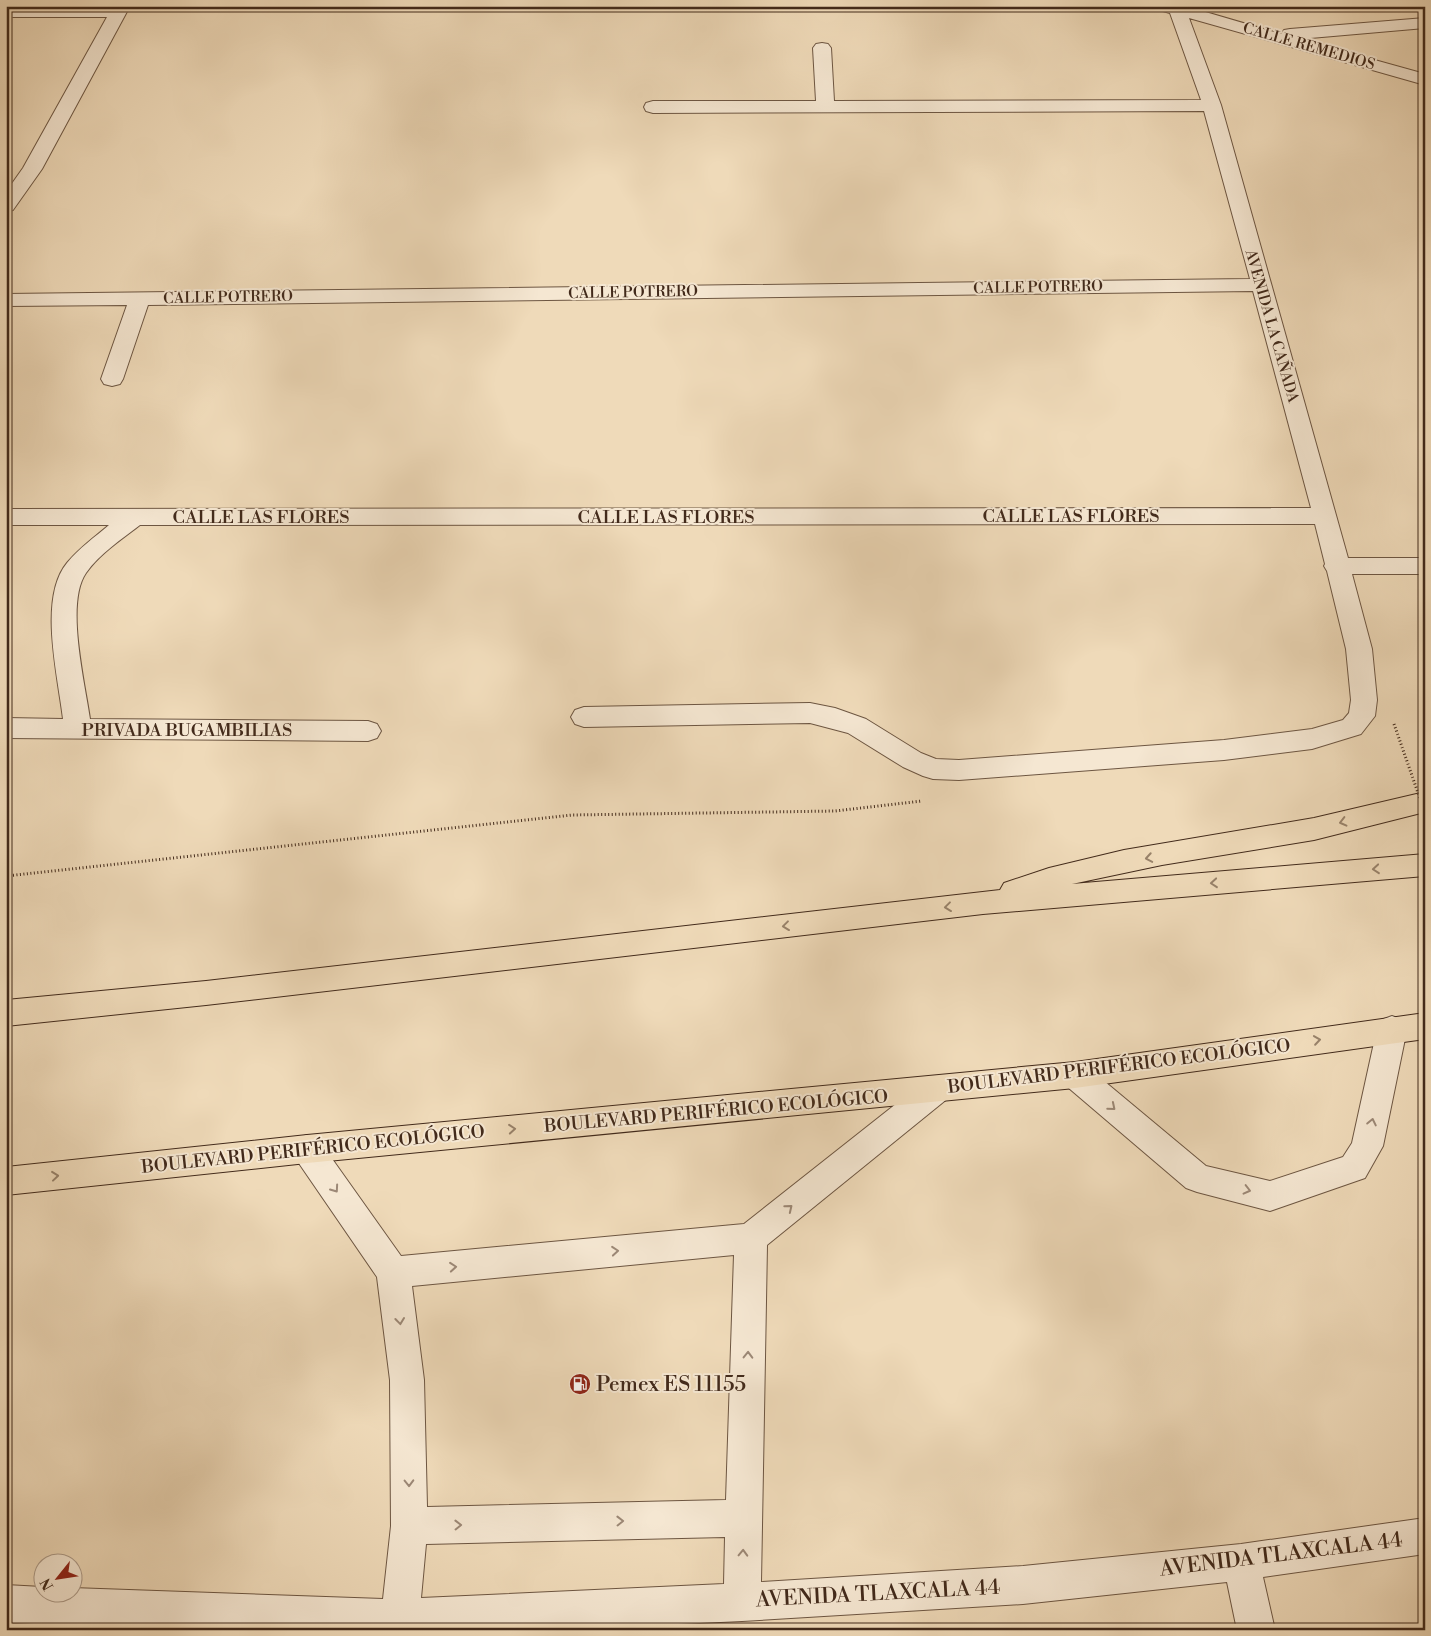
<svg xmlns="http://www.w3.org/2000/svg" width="1431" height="1636" font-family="'Libre Bodoni',serif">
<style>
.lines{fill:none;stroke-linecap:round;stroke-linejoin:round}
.minor-casing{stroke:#6d5642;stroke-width:2}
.highway-casing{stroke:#422a1b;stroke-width:2}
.path{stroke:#422a1b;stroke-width:3;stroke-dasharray:1 2.5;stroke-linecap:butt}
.minor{fill:#f5e7d2;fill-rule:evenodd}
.highway{fill:#efdab9;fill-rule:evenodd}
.path-bridge{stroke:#422a1b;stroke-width:3;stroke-dasharray:1 2.5;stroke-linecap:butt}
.oneway{stroke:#98826a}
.oneway2{stroke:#9c8876}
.labels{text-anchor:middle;stroke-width:4;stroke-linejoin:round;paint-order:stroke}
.far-street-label{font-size:15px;fill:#422a1b;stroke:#f5e7d2}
.street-label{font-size:18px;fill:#422a1b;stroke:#f5e7d2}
.near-poi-label{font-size:21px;fill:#422a1b;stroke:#f5e7d2;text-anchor:start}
.near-street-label{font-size:21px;fill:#422a1b;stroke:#f5e7d2}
</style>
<rect width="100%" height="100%" fill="#efdab9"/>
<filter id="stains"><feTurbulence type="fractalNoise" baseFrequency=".004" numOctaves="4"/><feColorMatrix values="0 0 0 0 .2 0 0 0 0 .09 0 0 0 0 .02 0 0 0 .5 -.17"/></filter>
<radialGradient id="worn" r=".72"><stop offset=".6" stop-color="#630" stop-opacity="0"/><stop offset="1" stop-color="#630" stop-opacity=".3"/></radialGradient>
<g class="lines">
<!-- minor casing -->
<g class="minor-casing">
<path id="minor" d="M130,6L42,169L13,210L6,212V192L23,168L107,17H6V7Z
M1157,6H1185L1281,34L1284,30L1290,29L1425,18V28L1299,39L1425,74V85L1189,18L1221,105L1348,558H1425V574H1352L1372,649L1377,700L1375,716L1361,734L1312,749L1224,760L959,780L933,779L923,776L903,767L848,733L810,723L584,727L575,724L571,717L575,710L584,707L810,703L835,708L866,719L921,753L936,759L959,760L1224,740L1312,729L1343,720L1349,713L1351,700L1346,649L1327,571L1324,566L1325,564L1315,524L140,525C122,539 99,554 86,573C65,603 85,683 90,719L368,721L377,724L381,731L377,738L368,741L6,738V718L63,719C58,676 38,598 67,563C79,548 95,537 109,525H6V509L1311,508L1253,291L148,305L123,379L120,384L112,386L104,384L101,379L127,305L6,306V294L1250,279L1204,111L653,113L646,111L644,107L646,103L653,101H816L813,48L816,44L822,43L828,44L831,48L834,101L1201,100L1170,13L1159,10Z
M1392,1016L1403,1020L1407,1029L1383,1146L1365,1178L1270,1211L1197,1192L1186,1188L1064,1084L1060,1075L1064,1066L1075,1062L1086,1066L1206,1166L1270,1181L1343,1157L1352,1143L1377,1029L1381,1020Z
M936,1077L947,1081L951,1090L947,1099L767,1245L761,1582L1023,1566L1241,1544L1425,1518V1554L1263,1577L1275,1630H1237L1227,1582L1023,1604L742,1621L551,1630H201L6,1623V1585L42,1587V1594H72V1588L383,1599L391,1526L390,1380L377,1277L296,1159L291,1149L296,1139L307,1135L318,1139L401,1256L744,1224L925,1081ZM734,1255L726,1500L427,1507L424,1380L412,1286ZM725,1537L724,1584L421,1598L426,1544Z"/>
</g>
<!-- highway casing -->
<g class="highway-casing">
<path id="highway" d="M1425,792V812L1314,840L1162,865L1072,884L1425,854V876L983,914L206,1005L6,1026V1000L206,981L1000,890L1004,883L1049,868L1124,850L1314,818Z
M1425,1013V1039L1075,1088L307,1163L6,1195V1167L307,1135L1075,1062Z"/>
</g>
<!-- path -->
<path class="path" d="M6,876L572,815L835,811L922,801"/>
<!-- minor -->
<use href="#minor" class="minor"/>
<!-- highway -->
<use href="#highway" class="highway"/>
<!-- path-bridge -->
<path class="path-bridge" d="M1394,724L1425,813"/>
</g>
<!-- one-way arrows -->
<defs><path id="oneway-chevron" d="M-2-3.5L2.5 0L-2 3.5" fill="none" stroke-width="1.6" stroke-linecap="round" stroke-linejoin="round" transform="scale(1.25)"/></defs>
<g class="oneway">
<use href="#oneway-chevron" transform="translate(1343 822) rotate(166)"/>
<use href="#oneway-chevron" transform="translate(1149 858) rotate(170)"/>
<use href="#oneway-chevron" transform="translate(1376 869) rotate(175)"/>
<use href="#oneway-chevron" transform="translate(1214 883) rotate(175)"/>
<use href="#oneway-chevron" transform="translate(948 907) rotate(173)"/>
<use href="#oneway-chevron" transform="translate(786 926) rotate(173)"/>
<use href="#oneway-chevron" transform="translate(1317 1040) rotate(-8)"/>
<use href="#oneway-chevron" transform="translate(512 1129) rotate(-5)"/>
<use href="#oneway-chevron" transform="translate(55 1176) rotate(-6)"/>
</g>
<g class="oneway2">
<use href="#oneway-chevron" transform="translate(1112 1107) rotate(40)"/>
<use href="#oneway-chevron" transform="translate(1372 1122) rotate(-78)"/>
<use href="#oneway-chevron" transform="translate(335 1189) rotate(55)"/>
<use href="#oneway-chevron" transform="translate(1247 1190) rotate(14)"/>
<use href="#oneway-chevron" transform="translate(789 1208) rotate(-39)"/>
<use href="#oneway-chevron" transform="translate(615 1251) rotate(-5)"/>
<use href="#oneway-chevron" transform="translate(453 1267) rotate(-5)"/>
<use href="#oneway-chevron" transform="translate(400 1321) rotate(83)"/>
<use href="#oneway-chevron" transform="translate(748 1355) rotate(-89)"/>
<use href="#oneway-chevron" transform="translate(409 1483) rotate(89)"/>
<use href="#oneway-chevron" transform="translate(620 1521) rotate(-1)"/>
<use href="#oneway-chevron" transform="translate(458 1525) rotate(-1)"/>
<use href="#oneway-chevron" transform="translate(743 1553) rotate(-88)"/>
</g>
<!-- icons -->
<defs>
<g id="fuel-disc" transform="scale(1.125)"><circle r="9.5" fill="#8f2418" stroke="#f5e7d2"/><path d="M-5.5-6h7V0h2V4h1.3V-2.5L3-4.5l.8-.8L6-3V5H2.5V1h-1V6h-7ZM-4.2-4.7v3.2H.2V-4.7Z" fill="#fff"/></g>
</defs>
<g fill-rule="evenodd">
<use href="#fuel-disc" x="580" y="1384"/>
</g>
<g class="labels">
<!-- far-street labels -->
<g class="far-street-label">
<text transform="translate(1309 46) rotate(16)" y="5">CALLE REMEDIOS</text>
<text transform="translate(1038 287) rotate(-1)" y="5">CALLE POTRERO</text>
<text transform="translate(633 292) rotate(-1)" y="5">CALLE POTRERO</text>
<text transform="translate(228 297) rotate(-1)" y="5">CALLE POTRERO</text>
<text transform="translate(1272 326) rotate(74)" y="5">AVENIDA LA CAÑADA</text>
</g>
<!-- street labels -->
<g class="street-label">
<text x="1071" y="522">CALLE LAS FLORES</text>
<text x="261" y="523">CALLE LAS FLORES</text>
<text x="666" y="523">CALLE LAS FLORES</text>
<text x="187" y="736">PRIVADA BUGAMBILIAS</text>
<text transform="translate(1119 1066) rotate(-7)" y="6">BOULEVARD PERIFÉRICO ECOLÓGICO</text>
<text transform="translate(716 1111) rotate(-5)" y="6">BOULEVARD PERIFÉRICO ECOLÓGICO</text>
<text transform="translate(313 1149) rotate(-6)" y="6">BOULEVARD PERIFÉRICO ECOLÓGICO</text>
</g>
<!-- near-poi labels -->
<g class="near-poi-label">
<text x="596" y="1391">Pemex ES 11155</text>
</g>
<!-- near-street labels -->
<g class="near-street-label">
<text transform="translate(1281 1554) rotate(-7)" y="7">AVENIDA TLAXCALA 44</text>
<text transform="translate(878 1593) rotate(-3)" y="7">AVENIDA TLAXCALA 44</text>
</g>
</g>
<!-- margin -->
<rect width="1431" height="1636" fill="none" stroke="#efdab9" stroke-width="25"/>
<rect x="8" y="8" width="1416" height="1621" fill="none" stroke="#422a1b" stroke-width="2.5"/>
<rect x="12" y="12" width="1406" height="1611" fill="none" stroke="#422a1b"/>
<!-- north arrow -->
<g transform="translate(58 1578) rotate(240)"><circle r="24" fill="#f5e7d2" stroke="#ad9b89"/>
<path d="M0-4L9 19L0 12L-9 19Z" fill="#8f2418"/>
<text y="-8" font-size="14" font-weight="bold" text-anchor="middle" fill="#422a1b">N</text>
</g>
<rect width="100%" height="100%" filter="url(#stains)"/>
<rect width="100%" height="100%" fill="url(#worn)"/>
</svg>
